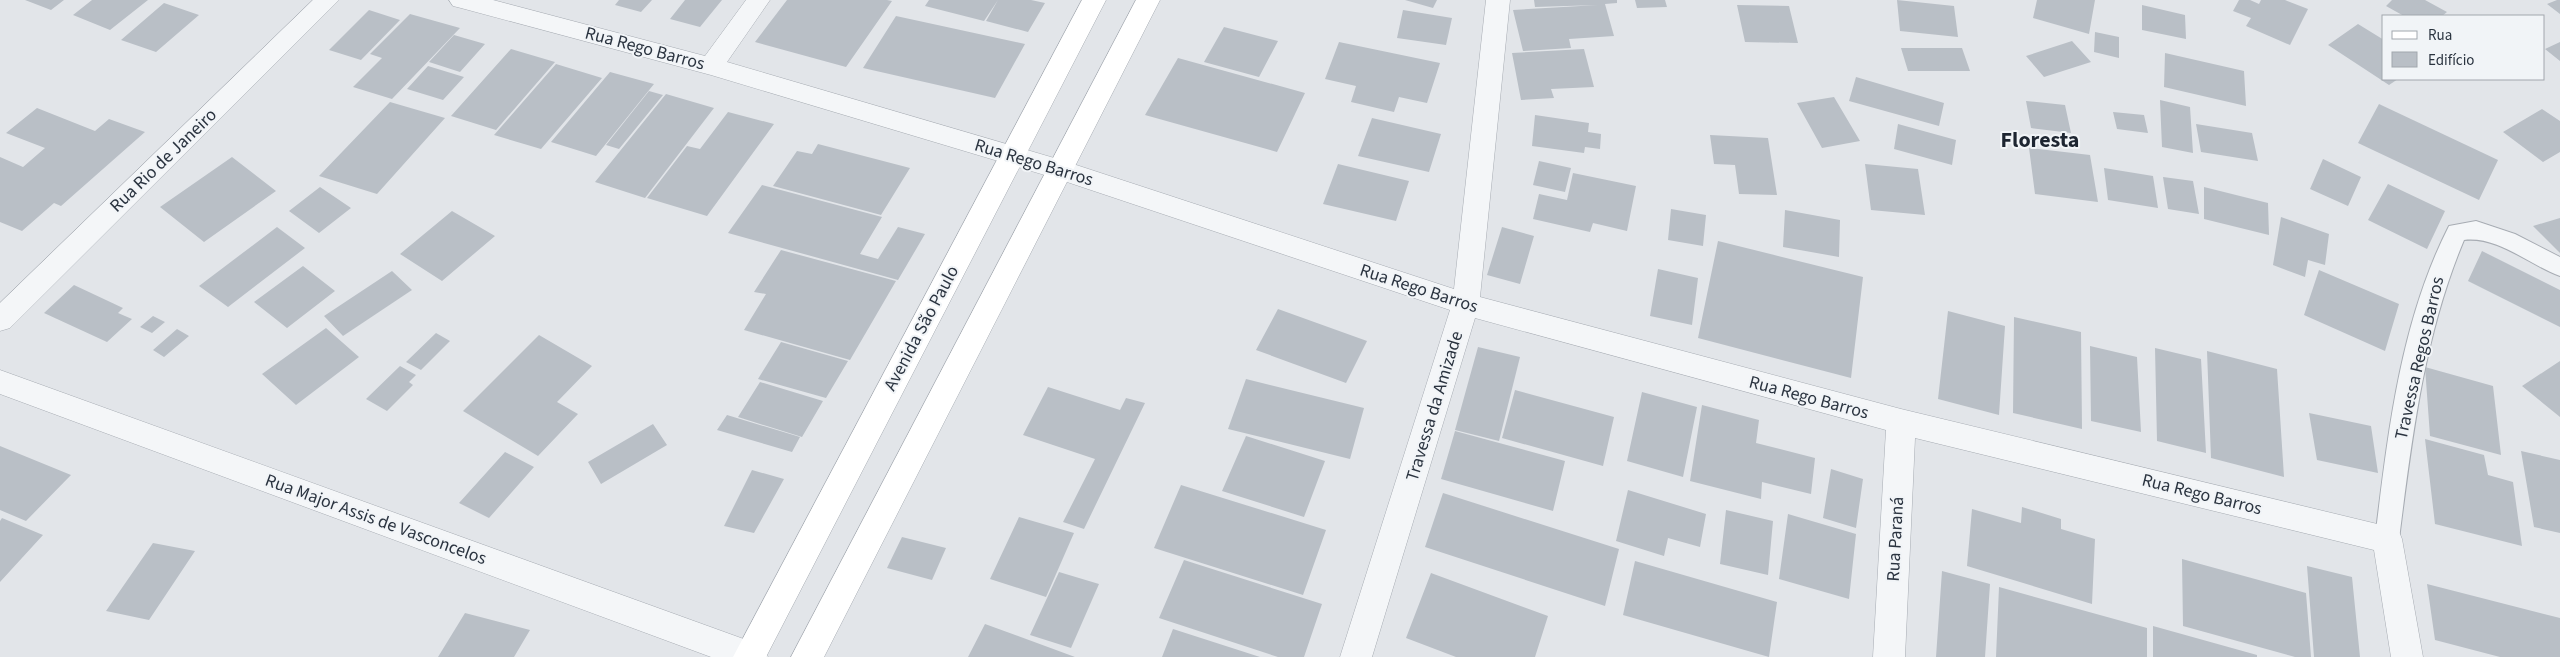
<svg xmlns="http://www.w3.org/2000/svg" width="2560" height="657" font-family="'Source Sans 3',sans-serif">
<style>
.building{fill:#b9bfc6}
.lines{fill:none;stroke-linecap:round;stroke-linejoin:round}
.lane-casing{stroke:#a7acb3;stroke-width:2}
.street-casing{stroke:#a7acb3;stroke-width:1}
.secondary-casing{stroke:#a7acb3;stroke-width:1}
.lane{fill:#f4f6f8;fill-rule:evenodd}
.street{fill:#f4f6f8;fill-rule:evenodd}
.secondary{fill:#fff;fill-rule:evenodd}
.labels{text-anchor:middle;stroke-width:4;stroke-linejoin:round;paint-order:stroke}
.street-label{font-size:18px;fill:#2b3440;stroke:#f1f4f7}
.district-label{font-size:22px;font-weight:bold;fill:#1d2531;stroke:#f1f4f7}
</style>
<rect width="100%" height="100%" fill="#e2e5e9"/>
<!-- building -->
<path class="building" d="M25,0H64L51,10Z
M92,0H148L110,30L73,15Z
M619,0H652L641,12L615,5Z
M685,0H722L700,27L670,19Z
M787,0H887L892,1L846,67L755,42Z
M929,0H998L984,21L925,6Z
M998,0H1031L1045,3L1028,32L986,21Z
M1405,0H1437L1433,8Z
M1534,0H1617V3L1605,4L1614,36L1569,39L1571,48L1523,51L1513,10L1598,5L1535,7Z
M1635,0H1665L1667,7L1637,8Z
M1897,0L1954,6L1958,37L1900,31Z
M2037,0H2095L2089,34L2033,18Z
M2239,0H2250L2259,4L2261,0H2285L2308,9L2290,45L2246,26L2251,18L2233,11Z
M2392,0H2425L2447,12L2442,16H2404L2386,6Z
M2557,0H2560V14L2547,4Z
M164,3L199,15L156,52L121,40Z
M1737,5L1789,6L1798,43L1745,42Z
M2142,5L2185,15L2186,39L2142,30Z
M369,10L400,20L361,60L329,50Z
M1403,10L1452,18L1446,45L1397,38Z
M410,14L460,28L392,99L353,87L382,58L370,54Z
M896,16L1025,44L995,98L863,68Z
M2358,24L2384,40V79H2398L2389,85L2328,45Z
M1224,27L1278,41L1259,77L1204,62Z
M2095,32L2119,37V58L2094,52Z
M454,35L485,44L460,72L429,62Z
M2072,41L2091,62L2044,77L2026,56Z
M1339,42L1440,63L1427,103L1399,97L1394,112L1351,102L1356,86L1325,79Z
M2560,42V61L2545,49Z
M1901,48H1962L1970,71H1908Z
M511,49L555,62L496,130L451,116Z
M1584,49L1594,87L1551,89L1554,98L1521,100L1512,53Z
M2165,53L2244,71L2246,106L2164,87Z
M1178,58L1305,93L1277,152L1145,115Z
M556,64L602,78L541,149L494,135Z
M428,66L464,77L443,100L407,89Z
M610,72L654,84L596,156L551,142Z
M1856,77L1944,103L1939,126L1849,101Z
M649,91L663,95L619,149L606,145Z
M666,94L714,108L645,198L595,182Z
M1834,97L1860,141L1822,148L1797,103Z
M2160,100L2190,107L2193,153L2162,147Z
M2026,101L2065,105L2071,133L2031,128Z
M390,102L445,118L377,194L319,176Z
M2379,104L2498,160L2479,200L2358,143Z
M37,108L95,131L109,119L145,132L61,206L54,203L22,231L0,222V157L23,167L45,148L6,133Z
M2542,109L2560,121V152L2543,162L2503,132Z
M728,112L774,124L707,216L647,198L687,146L700,149Z
M2113,112L2144,115L2148,133L2117,129Z
M1535,115L1589,123L1588,132L1601,134L1600,149L1585,147L1584,153L1532,146Z
M1372,118L1441,134L1429,172L1358,156Z
M1898,124L1956,140L1952,165L1894,149Z
M2196,124L2252,133L2258,161L2201,152Z
M1710,135L1768,138L1777,195L1739,194L1735,165L1714,164Z
M818,144L910,168L881,215L773,186L797,151L812,154Z
M2029,148L2090,155L2098,202L2035,194Z
M232,157L276,191L204,242L160,207Z
M2323,159L2361,177L2348,206L2310,189Z
M1539,161L1571,168L1565,192L1533,185Z
M1338,164L1409,181L1396,221L1323,204Z
M1865,164L1918,169L1925,215L1871,210Z
M2104,168L2153,176L2158,208L2108,200Z
M1573,173L1636,186L1627,231L1593,223L1590,232L1533,219L1539,194L1567,200Z
M2163,177L2193,181L2199,214L2168,209Z
M2388,184L2445,211L2427,249L2368,220Z
M762,185L882,217L860,254L878,259L898,227L925,234L898,280L728,233Z
M320,187L351,208L319,233L289,211Z
M2204,187L2268,203L2269,235L2204,219Z
M1671,209L1706,215L1703,246L1668,240Z
M1785,210L1840,220L1839,257L1783,247Z
M452,211L495,236L442,281L400,254Z
M2281,217L2329,234L2325,265L2308,260L2305,277L2273,265Z
M2560,218V253L2533,226Z
M277,227L305,248L228,307L199,286Z
M1502,227L1534,236L1520,284L1487,275Z
M1718,241L1863,277L1851,378L1698,338Z
M781,250L896,281L850,360L744,330L766,294L754,292Z
M2482,251L2560,290V327L2468,281Z
M303,266L335,291L287,328L254,302Z
M1658,269L1698,278L1692,325L1650,316Z
M2319,270L2399,304L2385,351L2304,315Z
M392,271L412,290L343,336L324,316Z
M74,285L123,308L118,313L132,319L107,342L44,313Z
M1278,309L1367,341L1346,383L1256,350Z
M1948,311L2005,326L1999,415L1938,399Z
M153,316L165,322L152,333L140,327Z
M2014,317L2081,332L2082,429L2013,413Z
M326,328L359,357L296,405L262,374Z
M177,329L189,336L164,357L153,350Z
M436,333L450,341L421,370L406,362Z
M539,335L592,366L557,402L578,414L538,456L463,411Z
M781,342L848,361L826,398L758,379Z
M2090,346L2137,357L2141,432L2091,421Z
M1478,347L1520,357L1499,441L1455,430Z
M2155,348L2201,359L2206,453L2157,441Z
M2207,351L2277,369L2284,477L2211,458Z
M2560,361V417L2522,386Z
M400,366L416,375L409,382L413,385L387,411L366,399Z
M2425,367L2493,386L2501,455L2430,436Z
M1246,379L1364,408L1350,459L1228,429Z
M760,382L823,401L802,437L738,417Z
M1048,387L1120,410L1126,398L1145,403L1084,529L1063,522L1095,459L1023,435Z
M1515,390L1614,417L1603,466L1502,438Z
M1642,392L1697,407L1683,477L1627,461Z
M1702,405L1759,420L1756,443L1815,458L1811,494L1762,482L1761,499L1690,481Z
M2309,413L2371,426L2378,473L2317,460Z
M727,415L800,437L792,452L717,430Z
M653,424L667,445L601,484L588,462Z
M1455,431L1565,461L1553,511L1441,479Z
M1246,436L1325,461L1304,517L1222,491Z
M2425,439L2484,455L2488,475L2513,482L2522,546L2435,524Z
M0,446L71,475L26,521L0,510Z
M2521,451L2560,460V533L2534,527Z
M505,452L534,467L489,518L459,503Z
M1831,469L1863,479L1856,528L1823,518Z
M752,470L784,479L754,533L724,526Z
M1181,485L1326,530L1303,595L1154,548Z
M1628,490L1706,514L1700,547L1668,538L1664,556L1616,541Z
M1443,493L1619,549L1605,606L1425,547Z
M2022,507L2061,519V529L2095,539L2092,604L1967,566L1972,509L2021,523Z
M1726,510L1773,521L1768,575L1720,564Z
M1788,514L1856,534L1849,599L1779,579Z
M1019,517L1074,533L1046,597L990,579Z
M2,518L43,535L0,582V521Z
M902,537L946,548L932,580L887,568Z
M153,543L195,551L149,620L106,611Z
M2182,559L2306,593L2311,657H2295L2183,626Z
M1184,560L1322,604L1304,657H1278L1159,618Z
M1635,561L1777,602L1769,657L1623,615Z
M2307,566L2352,577L2360,657H2314Z
M1942,571L1990,584L1985,657H1936Z
M1059,572L1099,584L1071,648L1030,635Z
M1431,573L1548,616L1535,657H1456L1406,638Z
M2427,584L2560,618V657H2500L2435,640Z
M1999,587L2147,628V657H1996Z
M465,613L530,630L514,657H438Z
M985,624L1075,657H968Z
M2153,626L2257,655V657H2153Z
M1173,629L1260,657H1162Z"/>
<g class="lines">
<!-- lane casing -->
<g class="lane-casing">
<path id="lane" d="M2476,221L2515,234L2560,257V276C2529,265 2499,236 2464,240C2424,335 2412,437 2399,539L2396,547L2387,550L2378,547L2375,539C2388,433 2400,322 2449,226Z"/>
</g>
<!-- street casing -->
<g class="street-casing">
<path id="street" d="M313,0H339L10,328L0,331V303Z
M449,0H493L705,56L746,0H770L727,62L1061,160L1454,289L1486,0H1510L1480,297L1901,409L2398,529L2402,539L2423,657H2391L2374,550L1915,438L1905,657H1873L1886,430L1475,318L1372,657H1340L1450,310L1058,179L711,75L461,8L453,6Z
M0,370L752,642L763,646L768,657H711L0,394Z"/>
</g>
<!-- secondary casing -->
<g class="secondary-casing">
<path id="secondary" d="M1082,0H1106L766,657H733Z
M1136,0H1160L824,657H791Z"/>
</g>
<!-- lane -->
<use href="#lane" class="lane"/>
<!-- street -->
<use href="#street" class="street"/>
<!-- secondary -->
<use href="#secondary" class="secondary"/>
</g>
<g class="labels">
<!-- street labels -->
<g class="street-label">
<text transform="translate(645 48) rotate(15)" y="6">Rua Rego Barros</text>
<text transform="translate(163 160) rotate(-44)" y="6">Rua Rio de Janeiro</text>
<text transform="translate(1034 162) rotate(17)" y="6">Rua Rego Barros</text>
<text transform="translate(1419 288) rotate(18)" y="6">Rua Rego Barros</text>
<text transform="translate(921 328) rotate(-62)" y="6">Avenida São Paulo</text>
<text transform="translate(2419 358) rotate(-77)" y="6">Travessa Regos Barros</text>
<text transform="translate(1809 397) rotate(15)" y="6">Rua Rego Barros</text>
<text transform="translate(1434 406) rotate(-73)" y="6">Travessa da Amizade</text>
<text transform="translate(2202 494) rotate(14)" y="6">Rua Rego Barros</text>
<text transform="translate(376 519) rotate(20)" y="6">Rua Major Assis de Vasconcelos</text>
<text transform="translate(1895 539) rotate(-87)" y="6">Rua Paraná</text>
</g>
<!-- district labels -->
<g class="district-label">
<text x="2040" y="147">Floresta</text>
</g>
</g>
<!-- legend -->
<rect x="2382" y="15" width="162" height="65" fill="#f1f4f7" stroke="#a2a7ae"/>
<rect x="2392" y="31" width="25" height="8" fill="#ffffff" stroke="#a2a7ae"/>
<text x="2428" y="40" font-size="15" fill="#2b3440">Rua</text>
<rect x="2392" y="52" width="25" height="15" fill="#b9bfc6" stroke="#a2a7ae"/>
<text x="2428" y="65" font-size="15" fill="#2b3440">Edifício</text>
</svg>
